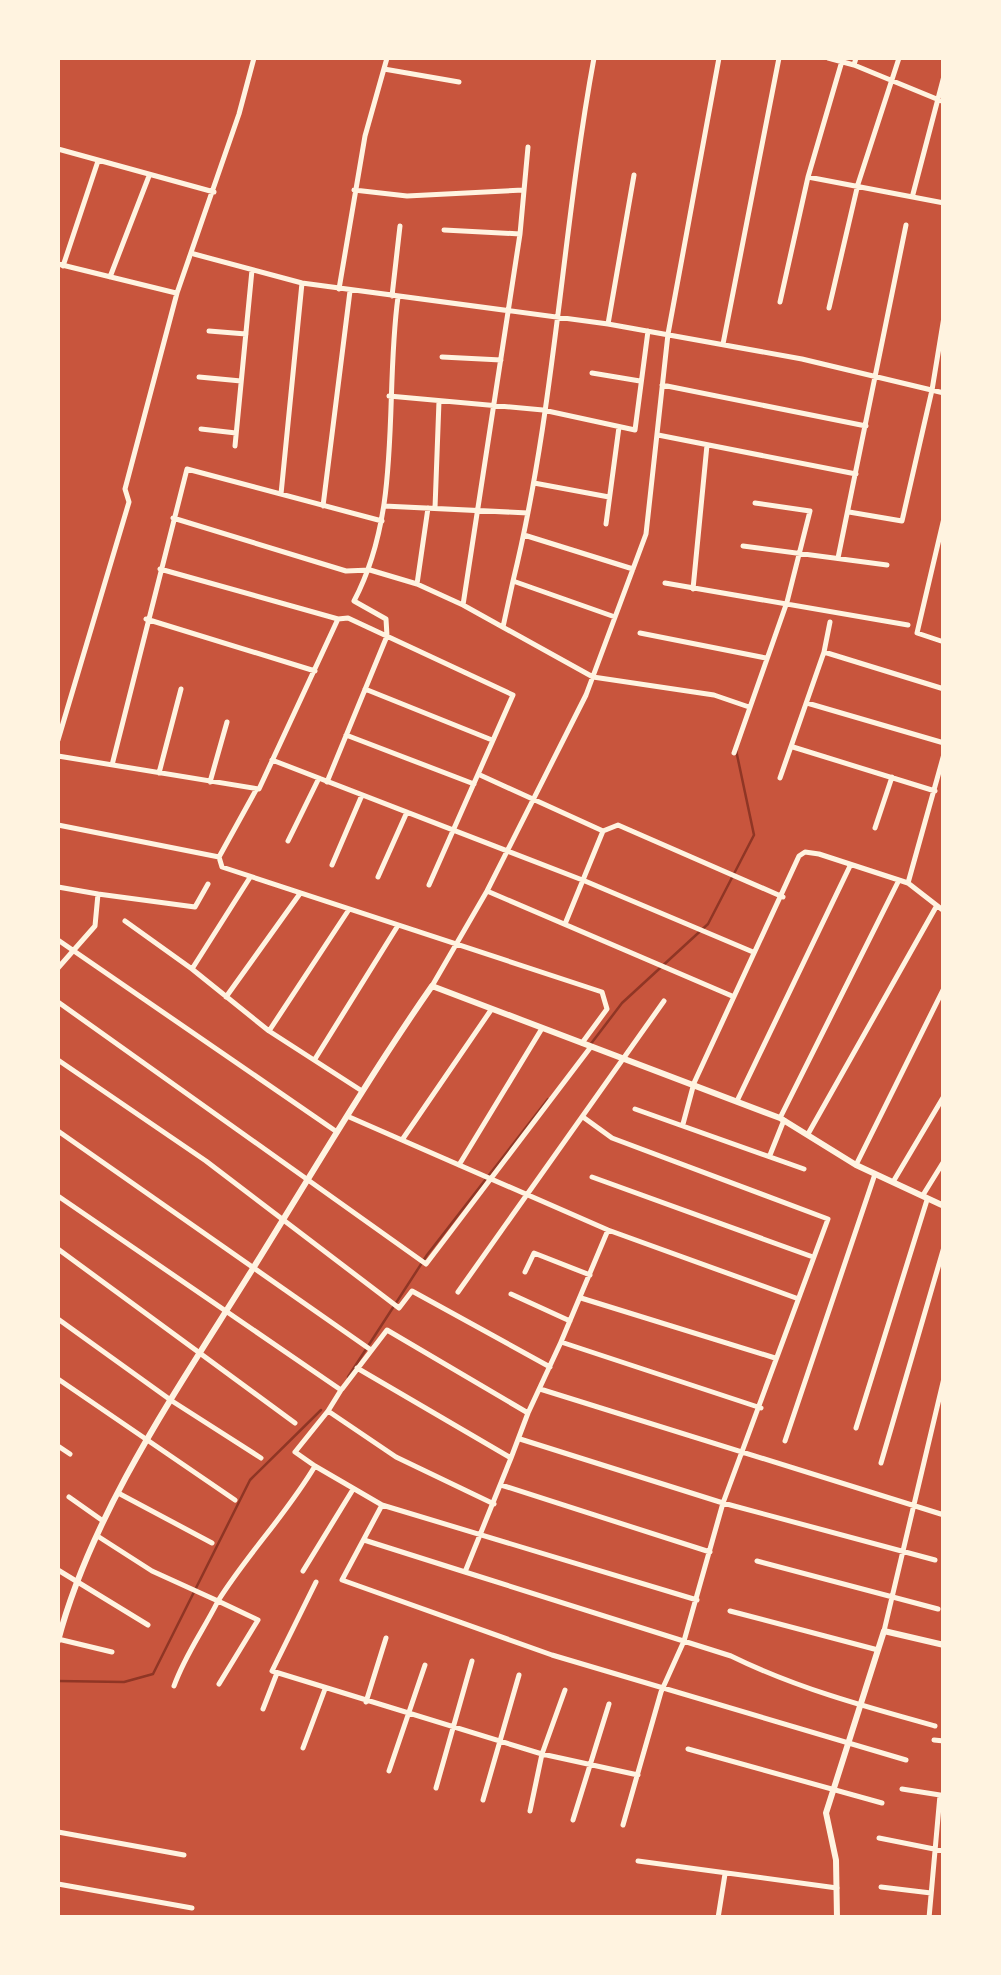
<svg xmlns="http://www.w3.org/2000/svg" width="1001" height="1975" font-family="Figtree,sans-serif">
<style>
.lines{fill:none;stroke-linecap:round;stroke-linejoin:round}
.stream{stroke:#8f3625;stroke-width:2.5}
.minor{stroke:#fff3e0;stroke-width:5}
.tertiary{stroke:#fff3e0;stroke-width:6}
</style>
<rect width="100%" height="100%" fill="#c8553d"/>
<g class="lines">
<!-- stream -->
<path class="stream" d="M590,1045L622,1003L708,924L754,835L736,750
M348,1377L427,1255L548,1099
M58,1681L124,1682L153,1674L250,1480L321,1410"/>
<!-- minor -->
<path class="minor" d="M594,58C562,231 555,410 513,581L615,617
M828,58L854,65
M856,58L854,65L944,102
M384,69L459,82
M528,147L520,234L463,605L593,677L714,695L749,707
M58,149L214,192
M808,177L944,203
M354,190L407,196L523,190
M913,194L944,76
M444,230L520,234
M194,254L302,283L608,324L802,359L944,393
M58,264L176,293
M63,266L98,161
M110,277L149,176
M339,289L365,136L387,58
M392,296L400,226
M780,302L808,177L842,61
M829,308L858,184L899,58
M608,324L634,175
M209,331L246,334
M723,344L779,58
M442,357L501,360
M592,373L640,381
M199,377L241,381
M662,385L866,426
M389,396L543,410L635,430L648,331
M201,429L236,433
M658,435L856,474
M235,446L252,270
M534,483L609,497
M281,494L302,283
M323,506L350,291
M384,506L528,513
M435,508L439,401
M849,512L902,521L932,390L944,317
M173,518L346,571L370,570L417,584L428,508
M944,518L917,633L944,642
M606,524L619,427
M524,535L633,569
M743,546L887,565
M838,558L906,225
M665,583L908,625
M417,584L463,605
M693,589L707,445
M146,619L315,671
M338,619L348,618L513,695L429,885
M503,627L513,581
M640,633L766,658
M824,652L944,689
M365,689L492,740
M807,703L944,743
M346,735L474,784
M58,740L129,502L125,489L177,293L239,114L254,58
M793,747L935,791
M734,753L787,602L810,511L755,503
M58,756L259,789L338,619L160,569
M272,760L585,881L753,952
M112,765L187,469L382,521
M159,773L181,689
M480,775L603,831L618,825L783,897
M780,778L824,652L830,622
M210,782L227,722
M327,782L387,636L386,619L354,601C403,508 384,399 398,297
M256,790L219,857L222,867L602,992L607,1009L582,1043
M58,825L219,857
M875,828L892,777
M288,841L319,778
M332,865L362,795
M378,877L407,812
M249,879L192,969L269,1031L362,1091
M908,883L944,754
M58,887L98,894L95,926L58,968
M487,891L732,996
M98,894L195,907L208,884
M125,921L192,969
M565,924L603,831
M58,940L337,1132
M432,986L487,891L586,695L646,534L668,334L719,58
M226,997L299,895
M58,1002L426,1264L590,1048
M269,1031L348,911
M315,1059L397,927
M58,1060L206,1161L399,1308L412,1291L550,1367
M737,1101L850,866
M635,1109L804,1169
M347,1116L608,1230L796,1298
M583,1117L612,1138L828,1219L723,1503L684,1641L661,1692L623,1825
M780,1118L899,880
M683,1124L694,1083L799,856L805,852L819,854L908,883L944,911
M58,1131L371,1350
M808,1134L936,907
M402,1140L491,1010
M770,1155L784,1120
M459,1165L541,1030
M856,1165L944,988
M592,1177L813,1257
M893,1182L944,1096
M923,1195L944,1161
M58,1196L341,1390L328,1411L396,1457L494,1504
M58,1249L295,1423
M525,1272L534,1253L590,1275
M458,1292L664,1001
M511,1294L570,1321
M581,1298L775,1358
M58,1319L172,1401L261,1458
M561,1342L608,1230
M357,1368L511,1458L528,1413
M58,1379L235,1500
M342,1389L387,1330L528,1413L561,1342L761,1408
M540,1389L944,1515
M856,1428L927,1200
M520,1439L723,1503L935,1560
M785,1441L875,1174
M58,1446L70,1454
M511,1458L465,1572L731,1656C796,1688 866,1707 935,1726
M881,1463L944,1247
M315,1466L295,1452L328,1411
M501,1485L710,1552
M120,1494L212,1543
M69,1497L103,1521
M382,1505L342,1580L552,1655L906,1760
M99,1537L152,1571L218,1601C248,1553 286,1515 315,1466L382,1505L697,1600
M364,1540L465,1572
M757,1561L938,1609
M58,1570L148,1625
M303,1571L352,1491
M316,1582L272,1671L542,1754L638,1775
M730,1611L878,1650
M884,1631L944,1378
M58,1639L112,1652
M174,1686C185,1655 203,1631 218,1601L258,1620L219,1684
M366,1702L386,1638
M263,1709L277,1673
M934,1740L944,1741
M303,1748L325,1689
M688,1749L882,1803
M389,1771L425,1665
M436,1788L472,1661
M902,1789L940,1795
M483,1800L519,1675
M530,1811L542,1754L565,1690
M573,1820L609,1704
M58,1832L184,1855
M879,1838L944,1851
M638,1861L837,1888
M58,1884L192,1908
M881,1887L931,1893
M718,1918L725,1874
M929,1918L940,1795L944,1796"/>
<!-- tertiary -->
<path class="tertiary" d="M58,1641C92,1511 181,1384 252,1270C311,1175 368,1078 432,986L780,1118L856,1165L944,1206
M837,1918L836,1860L826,1813L884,1631L944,1645"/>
</g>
<!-- border -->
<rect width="1001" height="1975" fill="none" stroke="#fff3e0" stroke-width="120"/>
</svg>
